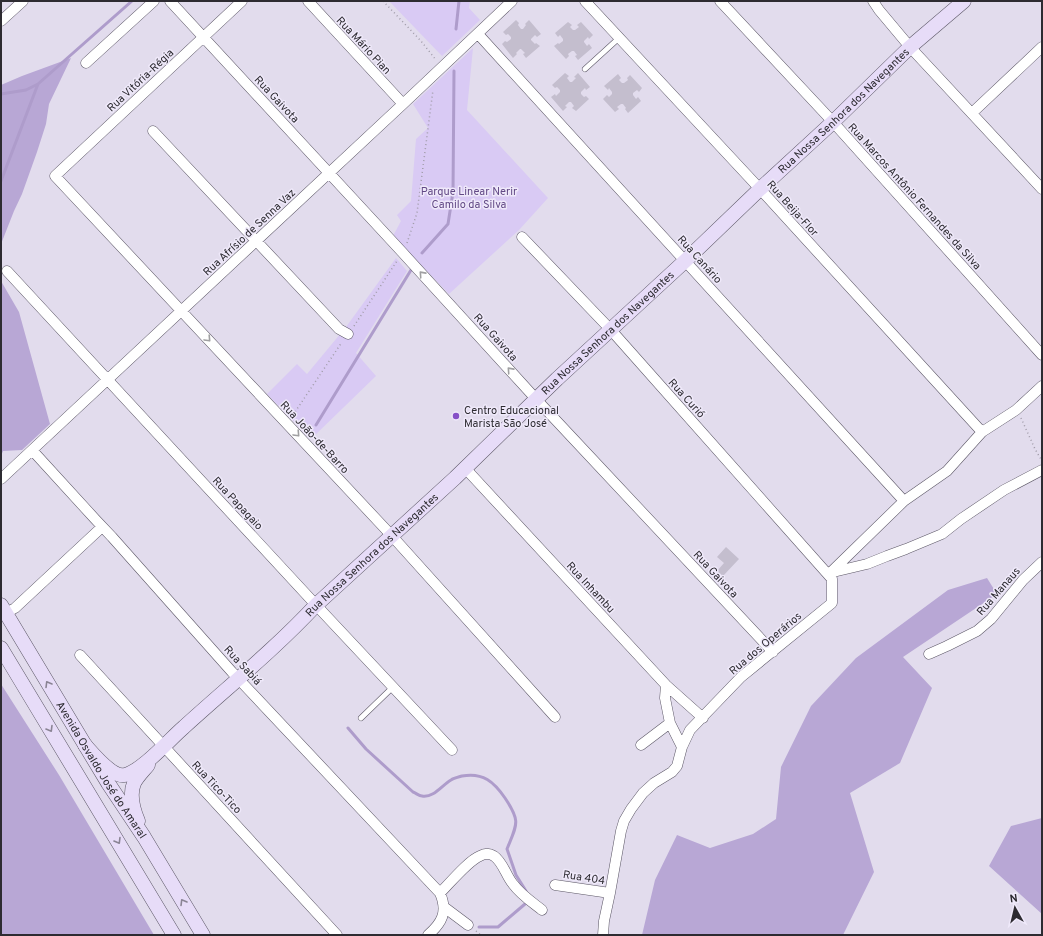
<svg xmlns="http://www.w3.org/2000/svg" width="1043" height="936" font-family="Overpass,sans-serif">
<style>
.green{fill:#d9caf4}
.forest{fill:#b8a7d5}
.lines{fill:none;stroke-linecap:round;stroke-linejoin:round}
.stream{stroke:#ae9ccb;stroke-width:3}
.building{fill:#c4bece}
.lane-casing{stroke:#5c5766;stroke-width:6}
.street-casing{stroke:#5c5766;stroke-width:11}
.secondary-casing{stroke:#5c5766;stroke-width:15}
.path{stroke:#a19ca9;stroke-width:1.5;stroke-dasharray:1 3;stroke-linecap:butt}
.lane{stroke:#fff;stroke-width:5}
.street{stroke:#fff;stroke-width:10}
.secondary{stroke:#e7dcf8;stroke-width:14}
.oneway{stroke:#a0a0a2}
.oneway2{stroke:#8a8494}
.poi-dot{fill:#8650c7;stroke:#efe9fa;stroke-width:1.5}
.labels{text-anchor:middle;stroke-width:3;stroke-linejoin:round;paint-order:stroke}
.street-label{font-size:11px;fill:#2d2b31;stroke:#efe9fa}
.park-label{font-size:11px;fill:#624985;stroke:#efe9fa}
.poi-label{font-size:11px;fill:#2d2b31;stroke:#efe9fa;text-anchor:start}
</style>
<rect width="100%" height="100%" fill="#e2dced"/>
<!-- green -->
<path class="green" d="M389,1H470L469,8L480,20L442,56Z
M473,48L467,110L548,198L519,230L449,294L393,236L401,221L397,215L411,201L416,139L428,128L413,104Z
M396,258L407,271L356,353L376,376L311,439L267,394L297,364L307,374L346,327Z"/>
<!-- forest -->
<path class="forest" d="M71,58L49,104L46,124L37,152L22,194L14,211L1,244V85L22,76Z
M1,281L19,312L50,424L22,450L3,451L1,456Z
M987,578L997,594L903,657L932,688L900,763L850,793L874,872L843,935H642L655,880L677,835L710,848L753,834L776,819L781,767L811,706L856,658L948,590Z
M1,684L59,775L154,935H1Z
M1042,818V914L989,866L1011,826Z"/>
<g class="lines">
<!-- stream -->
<path class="stream" d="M456,29L459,1
M1,94L26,90L38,84L132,1
M1,181L38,84
M422,253L448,224L453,192L454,71
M316,425L411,270
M348,728L366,749L413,792C416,793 419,796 422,796C434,798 442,785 451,780C454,778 459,777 462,776C483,772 494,782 505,798C521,822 517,824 507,849L516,875L526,891
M479,927H498L525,904"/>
</g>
<!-- building -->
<path class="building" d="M516,20L519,23L518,25L521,29H523L526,25L525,24L529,20L541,34L537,37L535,35L531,39V40L535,44L536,43L540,46L526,58L523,54L525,53L521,49H520L516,53L517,54L513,58L502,44L505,41L507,42L511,39V37L508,34L506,35L503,32Z
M568,22L572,25L570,27L573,30H575L579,27L577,25L581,22L593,35L589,39L588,37L584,41V42L587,46L589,44L592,48L578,60L575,56L577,55L574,51H572L568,54L569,56L566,59L554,46L558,43L559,44L563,41V39L560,35L558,37L555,33Z
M565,73L569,76L567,78L570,82H572L576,78L574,77L578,73L590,87L586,90L585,88L581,92V94L584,97L586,96L589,99L576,111L572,108L574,106L571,102H569L565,106L567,107L563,111L551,97L555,94L556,96L560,92V90L557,87L555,88L552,85Z
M618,74L621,78L619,80L622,83H624L628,80L627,78L630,75L642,88L639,92L637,90L633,93V95L636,99L638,97L641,101L628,113L625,109L626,108L623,104H621L617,107L619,109L615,112L603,99L607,95L609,97L612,94V92L609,88L608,90L604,86Z
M726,547L739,559L723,576L717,571L724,563L717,557Z"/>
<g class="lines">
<!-- lane casing -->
<g class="lane-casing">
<path id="lane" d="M585,69L619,38
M361,718L393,687"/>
</g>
<!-- street casing -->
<g class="street-casing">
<path id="street" d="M170,1L402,252L536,399L773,652
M242,1L55,176L392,536L555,717
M308,1L403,104
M585,1L760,189L982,432
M720,1L833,122L1042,355
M873,1L879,10L910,47L1042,189
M1,21L23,1
M478,34L904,501
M86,63L154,1
M972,113L1042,47
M153,131L339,329L348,334
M522,237L611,330L832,579
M7,271L316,605L452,750
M32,450L95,519L112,537L232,672L440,893C448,912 442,923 428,935
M465,468L666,685L703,718
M1,479L403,104L512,1
M830,573L904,501L947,471L982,432L1016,410L1042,386
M6,613L15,608L102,527
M929,654L947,646L977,631L991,619L1023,580L1042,562
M80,655L337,935
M666,685L665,698L670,723L682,747
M641,745L670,723
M555,885L610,893
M440,893C449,884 469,860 480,856C485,853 489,853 494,856C503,862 506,876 513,884C521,895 532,902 542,910
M444,907L468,925
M603,935L604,921L610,893L621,831L624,821L631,809L643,793L654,783L672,772L677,766L682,747L690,730L741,677L832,603V579L829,573L867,564L887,556L906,549L942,534L961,519L1004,490L1042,470"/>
</g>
<!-- secondary casing -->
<g class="secondary-casing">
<g id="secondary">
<path id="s1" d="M1,605L85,745L108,783L144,837L203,935"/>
<path d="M1,648L174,935"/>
<path id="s2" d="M85,745C93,754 113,778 125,775C142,771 170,739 184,727C228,687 275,649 316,605L455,478L557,379L685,261L760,189L833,122L910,47L964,1"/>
<path d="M138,821C133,809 129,795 134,783C137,777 143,771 148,765"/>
</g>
</g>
<!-- path -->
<path class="path" d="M383,1L421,41L436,60
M407,243L417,213L433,90
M354,326L397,261
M293,415L342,342
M1021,418L1035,449L1042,461
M476,931L481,935"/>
<!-- lane -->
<use href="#lane" class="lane"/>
<!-- street -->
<use href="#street" class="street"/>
<!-- secondary -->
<use href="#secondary" class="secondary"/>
</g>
<!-- one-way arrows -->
<defs><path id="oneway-chevron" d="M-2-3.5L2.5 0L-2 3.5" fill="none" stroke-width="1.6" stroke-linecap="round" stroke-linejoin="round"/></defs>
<g class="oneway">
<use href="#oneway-chevron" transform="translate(422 274) rotate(-132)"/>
<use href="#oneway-chevron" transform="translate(208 339) rotate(47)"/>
<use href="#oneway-chevron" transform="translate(510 370) rotate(-132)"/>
<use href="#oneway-chevron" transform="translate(297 434) rotate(47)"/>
</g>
<g class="oneway2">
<use href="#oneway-chevron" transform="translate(48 684) rotate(-121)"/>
<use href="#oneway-chevron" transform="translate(50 729) rotate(59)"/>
<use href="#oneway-chevron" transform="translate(118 841) rotate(59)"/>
<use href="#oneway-chevron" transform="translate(183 902) rotate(-121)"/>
</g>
<!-- markers -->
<circle class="poi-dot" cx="456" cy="416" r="4"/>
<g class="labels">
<!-- street labels -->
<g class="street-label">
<text transform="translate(364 45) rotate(47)" y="4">Rua Mário Pian</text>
<text transform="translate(140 80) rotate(-43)" y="4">Rua Vitória-Régia</text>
<text transform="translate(277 99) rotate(47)" y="4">Rua Gaivota</text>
<text dy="4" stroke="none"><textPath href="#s2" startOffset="1031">Rua Nossa Senhora dos Navegantes</textPath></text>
<text transform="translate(915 196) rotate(48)" y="4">Rua Marcos Antônio Fernandes da Silva</text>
<text transform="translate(793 208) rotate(48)" y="4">Rua Beija-Flor</text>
<text transform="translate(249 232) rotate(-43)" y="4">Rua Afrísio de Senna Vaz</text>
<text transform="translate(700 259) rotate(48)" y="4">Rua Canário</text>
<text dy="4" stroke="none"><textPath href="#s2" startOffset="707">Rua Nossa Senhora dos Navegantes</textPath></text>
<text transform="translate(496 337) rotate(48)" y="4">Rua Gaivota</text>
<text transform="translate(687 398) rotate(48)" y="4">Rua Curió</text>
<text transform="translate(315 437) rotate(47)" y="4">Rua João-de-Barro</text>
<text transform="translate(238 503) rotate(47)" y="4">Rua Papagaio</text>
<text dy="4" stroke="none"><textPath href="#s2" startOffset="383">Rua Nossa Senhora dos Navegantes</textPath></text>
<text transform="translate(716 574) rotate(47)" y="4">Rua Gaivota</text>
<text transform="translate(591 587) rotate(47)" y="4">Rua Inhambu</text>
<text transform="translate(998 591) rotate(-49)" y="4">Rua Manaus</text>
<text transform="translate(765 643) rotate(-40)" y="4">Rua dos Operários</text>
<text transform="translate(243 665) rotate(47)" y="4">Rua Sabiá</text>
<text dy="4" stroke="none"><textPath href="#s1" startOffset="193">Avenida Osvaldo José do Amaral</textPath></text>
<text transform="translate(217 787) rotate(47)" y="4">Rua Tico-Tico</text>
<text transform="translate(584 877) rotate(9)" y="4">Rua 404</text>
</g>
<!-- park labels -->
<g class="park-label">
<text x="469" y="195">Parque Linear Nerir<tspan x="469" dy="13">Camilo da Silva</tspan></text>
</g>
<!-- poi labels -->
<g class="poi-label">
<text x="464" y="414">Centro Educacional<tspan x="464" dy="13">Marista São José</tspan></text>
</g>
</g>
<!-- border -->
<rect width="1043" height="936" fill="none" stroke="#2d2b31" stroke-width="4"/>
<!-- north arrow -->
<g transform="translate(1015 908) rotate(352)" stroke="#efe9fa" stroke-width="3" paint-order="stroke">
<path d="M0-3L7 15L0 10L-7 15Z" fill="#2d2b31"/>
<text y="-6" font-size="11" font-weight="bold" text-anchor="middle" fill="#2d2b31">N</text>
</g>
</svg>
